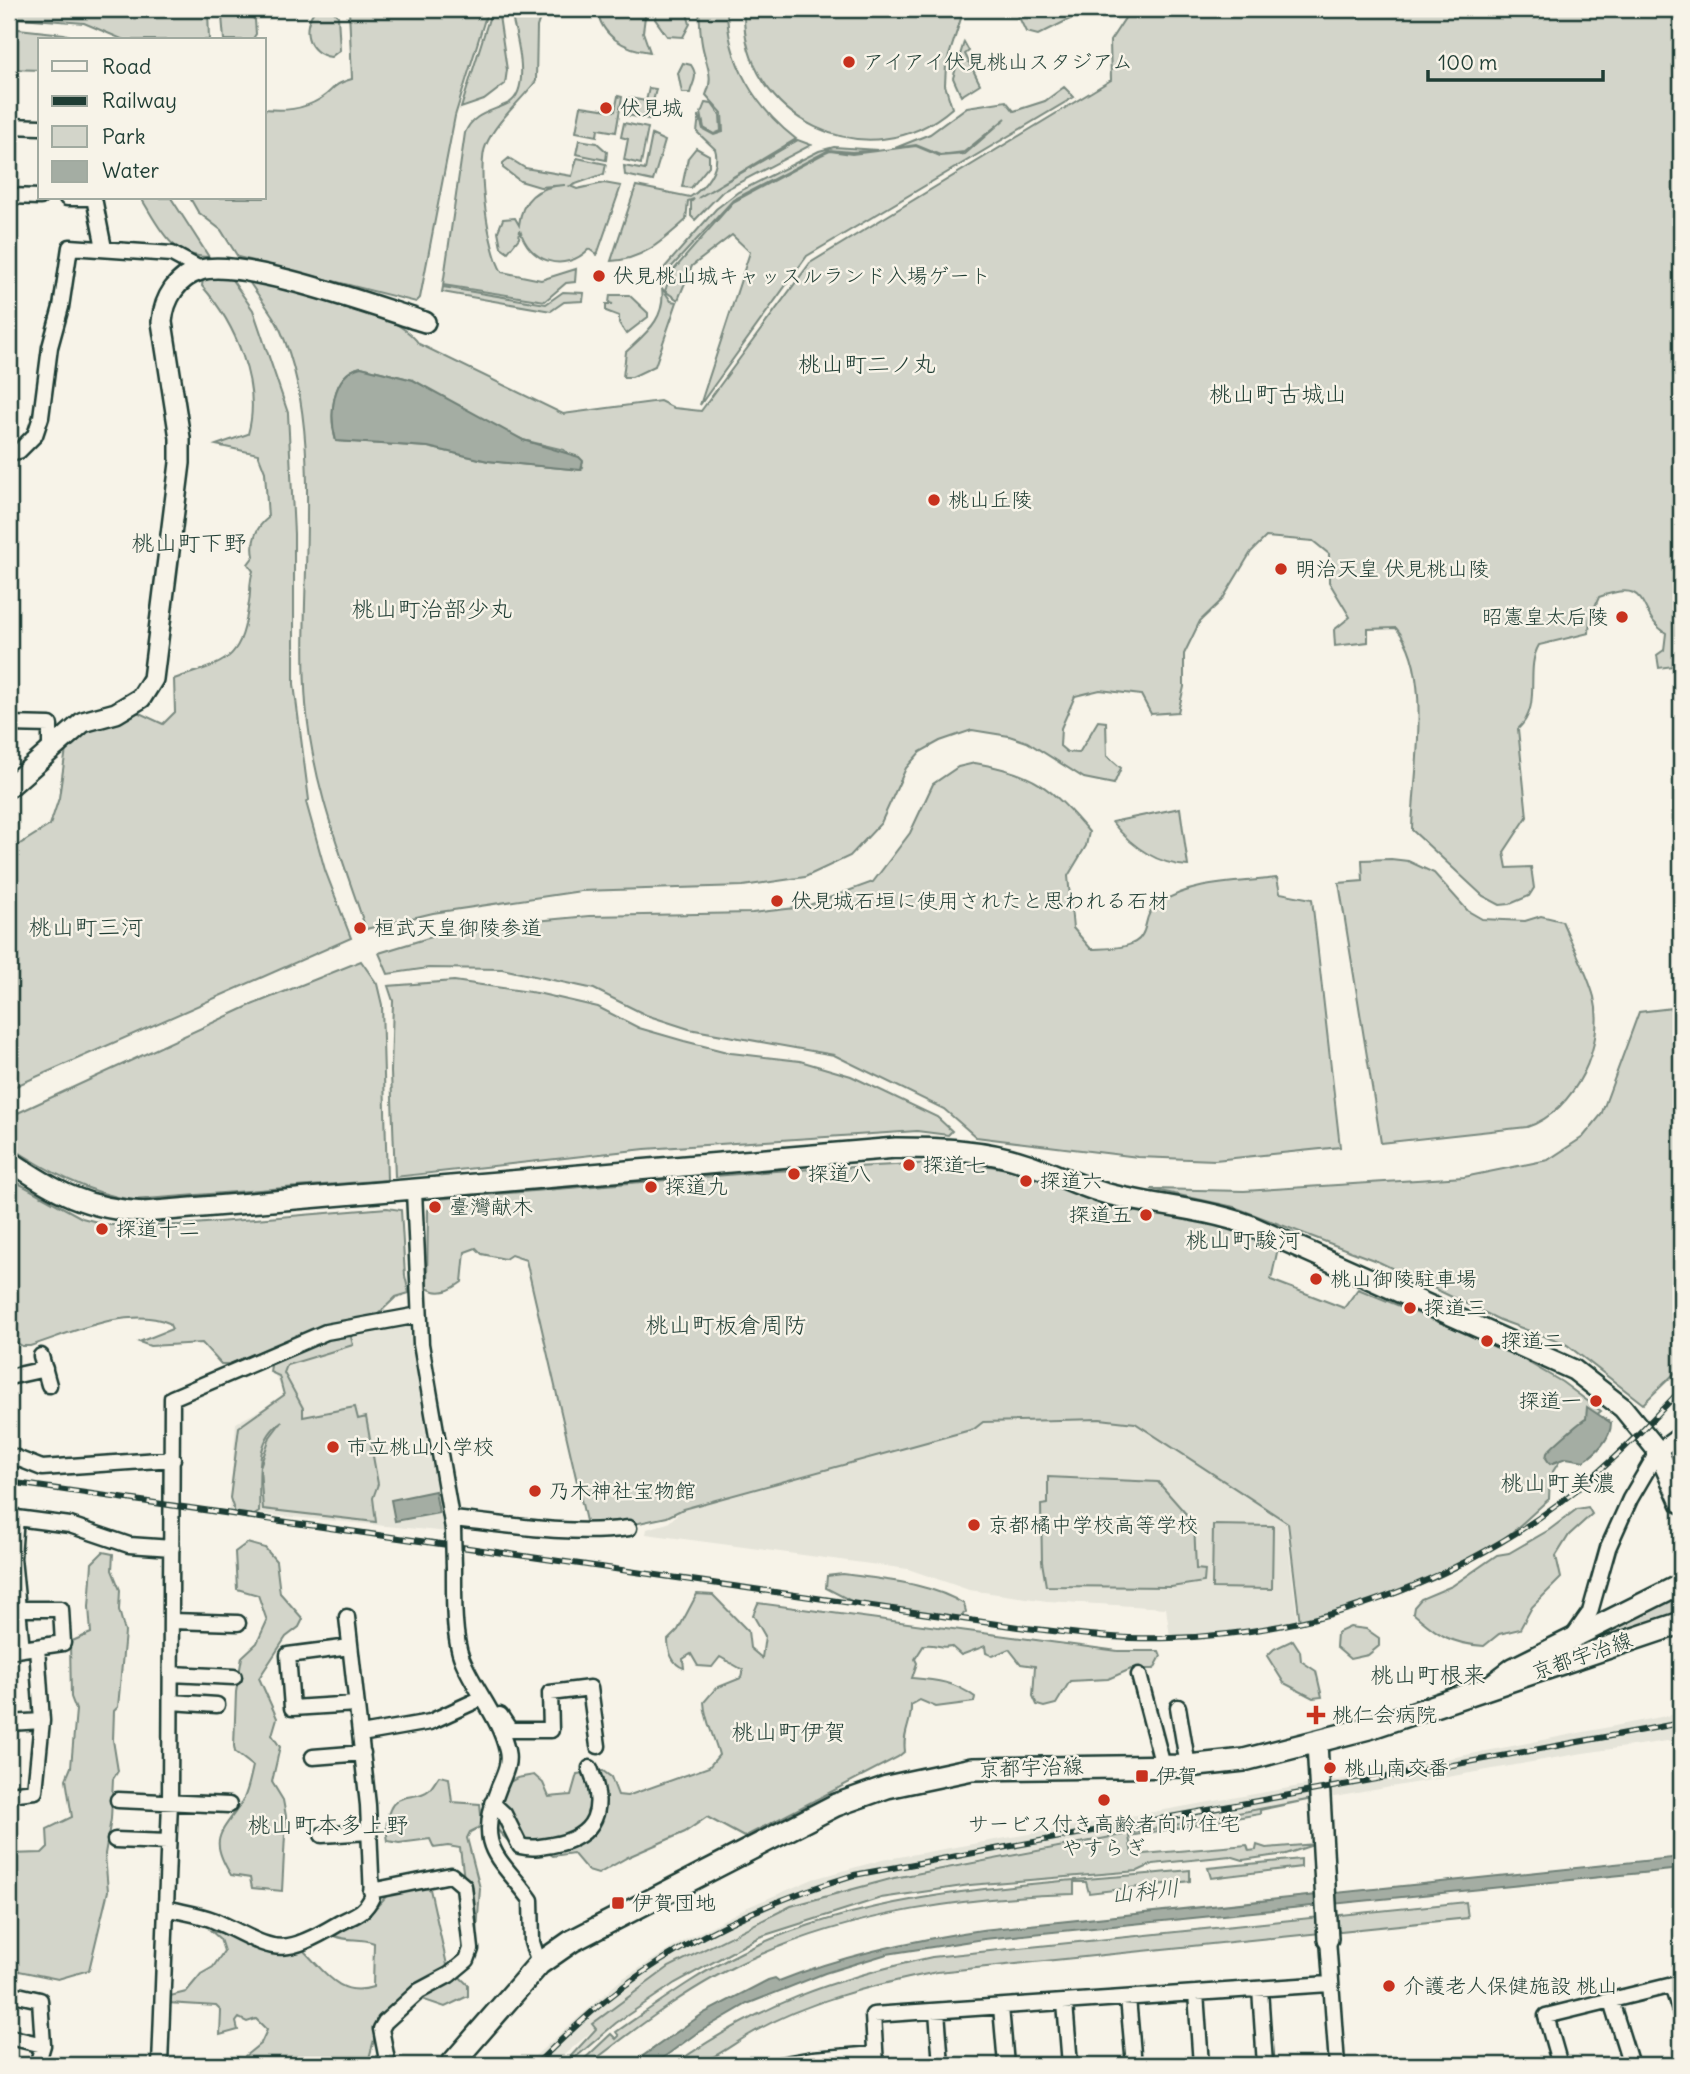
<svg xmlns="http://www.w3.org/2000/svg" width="1690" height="2074" font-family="Delius,'Klee One',sans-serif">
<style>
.built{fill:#e5e4d9}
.green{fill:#d3d5ca;stroke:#79897f;stroke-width:2;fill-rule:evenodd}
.water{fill:#a4ada3;stroke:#6f8077;stroke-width:2}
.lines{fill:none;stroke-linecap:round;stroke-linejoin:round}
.street-casing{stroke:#1f3d34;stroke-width:19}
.secondary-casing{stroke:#1f3d34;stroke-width:24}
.primary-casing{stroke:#1f3d34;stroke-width:26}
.street{stroke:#f7f3e8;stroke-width:14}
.secondary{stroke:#f7f3e8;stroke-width:19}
.primary{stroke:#f7f3e8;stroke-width:21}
.rail-casing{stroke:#1f3d34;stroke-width:6}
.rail{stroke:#f7f3e8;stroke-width:3.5;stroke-dasharray:10;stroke-linecap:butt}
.street-bridge-casing{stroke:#1f3d34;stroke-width:19;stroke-linecap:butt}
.street-bridge{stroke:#f7f3e8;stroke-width:14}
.poi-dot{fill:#c8321e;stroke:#f7f3e8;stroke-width:2.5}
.labels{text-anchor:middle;stroke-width:5;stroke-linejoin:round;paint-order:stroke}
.poi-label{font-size:21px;fill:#1f3d34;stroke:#f7f3e8;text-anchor:start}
.street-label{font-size:21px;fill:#1f3d34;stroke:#f7f3e8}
.neighbourhood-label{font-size:23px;fill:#1f3d34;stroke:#f7f3e8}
.water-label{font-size:23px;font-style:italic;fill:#405950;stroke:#f7f3e8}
</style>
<rect width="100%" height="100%" fill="#f7f3e8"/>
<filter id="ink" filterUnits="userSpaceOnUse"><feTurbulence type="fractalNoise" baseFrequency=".0143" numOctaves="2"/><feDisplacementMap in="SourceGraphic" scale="14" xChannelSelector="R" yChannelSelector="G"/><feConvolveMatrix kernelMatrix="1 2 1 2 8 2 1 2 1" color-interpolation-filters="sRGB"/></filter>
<g filter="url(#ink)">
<!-- built -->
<path class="built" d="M409,1320L449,1532L229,1511L236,1423L286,1396L266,1359L296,1346Z
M995,1417L1134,1421L1286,1522L1298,1626L1216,1635L1170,1637L1166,1608L1047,1601L969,1590L908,1569L646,1534L647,1529L668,1523L678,1514V1509Z
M1681,1713V1739L1583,1753L1323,1799V1783Z
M1311,1784V1800L948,1866L885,1879L819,1899L636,1994L552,2065H525L622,1979L685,1940L748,1907L813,1879L882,1860Z"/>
<!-- green -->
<path class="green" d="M9,9H208L209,40H124L84,23L9,17Z
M316,9H331L338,16L340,50L331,57C307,54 300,27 316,9Z
M349,9H488L455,116L420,298L416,302L238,257L221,230L198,212L190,198H264V109C284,111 302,110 320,99C335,90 330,85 352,79Z
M492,9H498L507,70L505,84L484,100L461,108Z
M510,9H543L537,27L536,81C520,102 497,120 486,145C476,166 489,253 502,272L541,280L576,269L575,282L566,283L545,301L443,285L465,133C473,113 491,112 509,103C533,89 515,30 510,9Z
M597,9H646L643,32L650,52C624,49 601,36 597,9Z
M658,9L686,10L690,24L683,37L667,36L655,19Z
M699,9H727C727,62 755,107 796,139L698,198L798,140L811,145L723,191L695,220L691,216V202L694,199L688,201L686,220C663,240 643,260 611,261L636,186L690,197C705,188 721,167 715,149L697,132L699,115L703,129L714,135L723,132L722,113L706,95C715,76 705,63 702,44C700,33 700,20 699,9Z
M744,9H964L946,65L945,85L952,108C869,181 740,119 744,9Z
M1015,9H1090L1038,35L1026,32Z
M1131,9H1681V665L1659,668L1657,655L1664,650L1666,633C1635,614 1654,577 1599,597L1590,618L1589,633L1539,645C1524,671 1543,706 1518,729L1527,817L1504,852L1507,868L1531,867L1534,888L1529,896L1510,904L1500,905L1483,896L1412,830C1413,775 1434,671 1396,628L1368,629V642L1335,646L1334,630L1350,617L1329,582V554L1313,541L1266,537L1251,552L1222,600L1200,621L1184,654V687L1178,712L1151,714L1141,695L1100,690L1075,696L1061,728L1060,746L1067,752L1079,753L1098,721L1106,722L1107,756L1121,768L1114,784L1084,778L1027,742L1009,736L972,730L940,741L920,752L906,768L881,823L850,856L805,877L743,886L581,891L433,913L366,929C341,855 312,783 306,704C297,591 327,433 280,329C272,312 258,296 248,280L265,282C307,294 394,308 419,344L563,414L660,401L674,408L701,411L810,263L1111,80L1110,41ZM361,367L413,380L488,424L523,440L564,450L583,467L581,470L488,461L428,447L336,441C329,416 331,374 361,367Z
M230,12H246L255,20L256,34L252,40H224L222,16Z
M9,28L64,34L83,40H40V70L9,69Z
M964,42L969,51L965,54L980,84L961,96L953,78Z
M683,63L691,65C699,77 693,81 690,93H682L678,73Z
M1064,87L1074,97L807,256L700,405L750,252L732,235L692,266L678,300L665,291L671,273L733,202L821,155L830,151L852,154L916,146L940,156L965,154L1006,118L964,152L940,155L916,145L895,148L930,134L967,107L1006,101L1014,111L1045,101Z
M649,88L656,89L649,119L626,115L629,98L646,101Z
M618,96L622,97L616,132L598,129L597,136L576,132L581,106L615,111Z
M705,103L712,104L720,115L721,131L714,134L704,128L701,113Z
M624,123L648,128L641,164L624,160L628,139L621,137Z
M652,135L665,141L653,181L625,175L624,166L645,170Z
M579,140L597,143L607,152L606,160L576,154Z
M834,147L878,150L852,152L829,150L733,200L665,274L662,287L661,278L665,267L716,209L738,192L819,151Z
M696,148L709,155V166L691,188L682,187L688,158Z
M509,158L525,168L572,176L577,158L606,164L604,174L570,186L577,189L604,183L621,186L597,255L589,249C564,274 529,262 520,230L519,238L508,252L501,247L498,231L503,219L515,218L519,225C522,197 540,186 565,185L540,187L520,181L503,168V163Z
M141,198H171L209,257C170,257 160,228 141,198Z
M230,277L253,310L288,413L294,534V684L309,800L306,802L325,870L351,938L9,1089V848L15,847L50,825L59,798L66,749L83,732L133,710L163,724L175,712L174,679C227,661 241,663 249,602C251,591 249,581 253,571L248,564L254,556C251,541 256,527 268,518L265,472L258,454L216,445L248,434C262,385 235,323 202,286L203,279Z
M443,287L546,304L563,292L584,293L583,301L564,302L551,311L442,292Z
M662,288L671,301L677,302L655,366L632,377H623L626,352C646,333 666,319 662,288Z
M610,295H629L648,313V317L626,334L619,323V316L606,311V304H613L609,303Z
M975,763C1034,773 1051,787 1089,832L1086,846L1068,876L1073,928L1091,949C1106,948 1134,950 1142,935C1149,923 1143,914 1160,903C1193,881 1238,883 1277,878L1280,893L1312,899L1340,1147L1215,1160L1138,1157L976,1137L944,1109L834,1055L689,1029L646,1015L594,989L502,969L428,968L388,974L379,953L438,935L492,925L589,916L752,913L804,907L873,882L910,833L933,784L958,767Z
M1180,808L1188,866C1156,864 1131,846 1112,822Z
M1391,859L1408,861L1434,873L1468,911L1482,919L1525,921L1541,916L1562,921C1572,945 1587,971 1594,997C1606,1045 1575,1111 1527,1127L1381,1143L1339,883L1363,881L1362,860Z
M361,961L377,984L382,1005L387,1180L133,1200C89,1194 46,1170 9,1146V1117L249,1006Z
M454,981L537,993L598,1007L639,1028L684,1041L731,1053L800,1061L851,1076L937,1117L952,1131L948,1135L917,1131L645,1149L395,1177L391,1072L393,1001L388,986Z
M1681,1007V1367L1643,1404L1567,1345L1500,1320L1379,1262L1234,1207L1151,1189L1244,1191L1464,1177L1548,1160L1583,1137L1601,1115L1639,1012Z
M954,1162C982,1165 1012,1168 1039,1177C1065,1187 1090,1204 1118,1209C1169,1219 1235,1214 1278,1248L1271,1280L1344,1308L1358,1289L1505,1349L1562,1382L1601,1411L1581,1428L1550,1476L1549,1499C1533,1513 1517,1529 1500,1542C1441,1585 1370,1605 1300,1623L1288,1523L1135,1423L1100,1419L983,1422L974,1429L683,1509L667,1517L639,1523L588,1530L526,1260L511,1255L505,1259L482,1254L476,1248L465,1252L462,1282C451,1290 440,1296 427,1288L428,1210L436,1199L775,1171Z
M9,1178L82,1218L109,1225H181L387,1208L401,1210L405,1276L409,1293L396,1297L373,1319L323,1325L230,1364H221L202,1343L150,1346L139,1342L172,1329L169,1323C127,1306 71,1333 30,1346H22L9,1337Z
M350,1333L353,1345L287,1365L284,1373L303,1408V1417L355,1407L358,1419L366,1417L378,1484L373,1498L376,1522L263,1509L260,1467L270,1437L282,1421C252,1442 261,1480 259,1512L248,1519L236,1516L230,1498L239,1427L284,1395L279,1376L270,1372L272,1358L302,1343Z
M1048,1477L1158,1482L1194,1523L1196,1569L1205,1570L1204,1582L1171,1587L1046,1586L1042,1562L1041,1505L1048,1504Z
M1588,1507L1592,1514L1569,1535L1556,1556L1561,1578L1532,1607L1520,1629L1499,1634L1484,1646C1451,1644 1438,1635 1413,1613L1414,1607L1421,1599L1452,1586L1497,1555L1509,1553L1549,1530L1577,1509Z
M1213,1525L1273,1526L1272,1589L1212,1588Z
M247,1543L265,1548L276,1561L280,1593L303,1619L299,1627L286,1637L259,1678L277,1718L272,1735L280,1747L272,1782L283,1800L286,1816L282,1891L252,1888L250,1878L231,1875C210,1841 218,1836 239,1807C247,1796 250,1779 253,1766L235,1752L234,1746L236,1692L242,1657L257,1643L267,1621L258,1595L237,1589L235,1552Z
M103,1552L113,1554L112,1570L120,1590L119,1610L125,1632L118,1707L114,1711L113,1740L118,1771L113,1779L111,1819L105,1854L108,1891L89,1970L58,1979L9,1969V1854L42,1853L48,1847L47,1829L72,1817L66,1779L71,1767L76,1710L71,1697L70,1642L91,1633L89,1607L92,1563Z
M843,1574C883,1580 929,1582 964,1604L966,1612L960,1617L944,1616L859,1605L826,1588L827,1576Z
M1681,1589V1612L1608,1635L1603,1634L1602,1631Z
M697,1594L713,1595L748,1631L750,1648L762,1658L765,1636L753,1615L758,1603L1118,1651H1159L1161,1656L1154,1669H1131L1108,1679L1070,1681L1056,1704L1044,1707L1037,1705L1033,1696L1035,1666L1021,1664L1009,1649L993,1656L986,1653L985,1646L961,1655L951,1646C941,1649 935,1643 924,1645L915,1659L917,1663L912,1678C937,1680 955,1682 975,1697L974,1702L936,1707L920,1700L911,1705C912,1723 902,1733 905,1751L898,1757L744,1837L707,1817L685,1832L628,1857L598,1874L588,1871L573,1853L553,1856C542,1848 539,1851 526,1850C513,1848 502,1835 494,1826L506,1784L517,1778L534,1775L543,1783L549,1797L571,1795L577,1774L603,1771L611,1777L618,1795L627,1796L709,1767L719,1755C714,1735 705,1722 704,1702L716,1688L741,1678L743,1670L720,1657L712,1667L698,1666L691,1654L683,1659L684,1668C672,1665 668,1650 668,1640L678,1630Z
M1350,1627L1366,1629L1379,1638V1646L1368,1655L1350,1659L1336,1647L1337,1633Z
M1293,1640L1300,1651L1301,1661L1316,1671L1322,1697L1313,1698L1284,1683L1267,1656L1274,1649Z
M439,1776L449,1778L452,1802L480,1804L482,1826L470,1832L467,1838L480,1888L477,1932L473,1928L472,1893L464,1879L460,1848L448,1846L434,1848L430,1839L399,1843L388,1841C385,1827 386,1802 403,1798C412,1795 421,1797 429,1790C433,1786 436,1780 439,1776Z
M1312,1799L1260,1810V1814L1129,1836L1132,1855L1247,1845L1249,1851L1256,1850L1257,1845L1266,1848L1316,1844L1286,1854L1243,1860L1230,1856L1153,1864L1138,1871L970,1885L881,1898L759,1937L675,1983L616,2023L576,2057H570L596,2029L592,2024L669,1967L791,1906L894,1878Z
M1301,1859V1867L1211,1878L1208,1868Z
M1190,1870V1881L1089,1893L1086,1882H1074V1894C966,1897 857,1912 757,1956C696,1982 640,2025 588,2065H578L611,2034L616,2039L619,2036L616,2032C657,2004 697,1974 742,1952C880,1886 1041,1885 1190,1870Z
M416,1886L430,1889L447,1965L468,1985V1996L445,2007L410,1995C374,2020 379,2025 367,2065L248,2064L245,2056L261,2043L267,2030L256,2019L247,2022L239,2018L236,2022L238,2030L220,2035L221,2011L216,2006L168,2003L170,1996L186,1992L201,1974L213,1967L224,1951L220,1939L211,1931L227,1934L254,1949L304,1951C325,1972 340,1998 373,1987L374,1943C360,1937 349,1942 335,1936L338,1928L371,1913L392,1890Z
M1466,1902L1468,1918L937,1972C873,1985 803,2002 747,2036C724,2050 703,2069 675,2064C758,2005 833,1979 932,1957Z"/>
<!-- water -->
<path class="water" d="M361,367L413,380L523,440L579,457L583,461L581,470L488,461L428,447L336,441C329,416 331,374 361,367Z
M1587,1407L1611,1423C1611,1439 1596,1453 1584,1461L1566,1458L1550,1464L1546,1458L1547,1453C1551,1447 1581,1421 1586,1419Z
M435,1491L439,1513L395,1521L391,1500Z
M1681,1857V1869L984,1939L887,1954L825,1973L747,2004L697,2033L653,2065H630L704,2013L768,1980L775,1978L779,1981C844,1955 912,1940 982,1930Z"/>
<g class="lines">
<!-- street casing -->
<g class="street-casing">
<path id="street" d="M9,126L40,127
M9,196L40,197
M67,198H94
M94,198L104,248
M9,453L19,451L35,435L41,417L50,347L61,307L70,247L172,254L202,270
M9,724L50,725V751
M414,1191L421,1344L453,1529
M41,1356L49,1385
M9,1377L45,1369
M9,1455L42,1468L173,1459
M9,1517L70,1525L129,1545L172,1548
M16,1517L13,1558L22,1649
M453,1519C512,1525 570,1536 629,1528
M454,1568C454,1593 453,1637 462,1659C475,1691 500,1718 507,1751C510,1764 504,1775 499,1787C474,1849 499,1856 531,1900L532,1942L539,1964
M172,1621L238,1623
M1571,1639L1590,1612L1608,1548L1630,1499L1658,1451L1681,1434
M350,1647L288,1655L292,1708L356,1704
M9,1651L63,1643L61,1609H20
M171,1674L234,1677
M1139,1675L1163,1766
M171,1702L217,1705
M1178,1707L1188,1766
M500,1715L510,1730H551L550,1693L590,1688L598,1746
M9,1723L42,1721
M361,1734L430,1722L482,1698
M313,1757L363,1753
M9,1794L35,1791L42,1721L37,1647
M118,1800L229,1805
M492,1803L504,1814L520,1846C532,1849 541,1847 552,1845C598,1837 606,1808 590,1768
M322,1835L369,1832
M115,1840L168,1842
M371,1891L451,1875L464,1886L471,1949L467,1960L449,1975L419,1991L385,2022L381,2029L388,2065
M166,1908C181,1912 198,1914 213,1920C272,1946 274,1962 336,1925C352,1915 363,1916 372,1897L368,1805L347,1617
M1328,1939L1337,2065
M1672,1986L1681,2014
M1260,1989L1265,2065
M9,1993L40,2000L43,2045L37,2065
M1196,1993L1201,2065
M1128,1998L1134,2065
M1611,2001L1631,2065
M1065,2003L1070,2065
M1001,2007L1006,2065
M937,2011L941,2065
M9,2037L43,2045
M160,2065L170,1802L172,1398L326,1332L419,1315
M779,2065L813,2059L875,2054
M876,2065L873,2015L1329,1984
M1560,2065L1546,2016L1681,1983"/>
</g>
<!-- secondary casing -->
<g class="secondary-casing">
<path id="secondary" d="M9,787L83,722L116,713L141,698L153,679L180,463V438L162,322C164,298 177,277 201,270C242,258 379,308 425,322
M9,1160C55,1192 87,1209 144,1212L896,1148C940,1148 985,1149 1028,1164C1055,1173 1080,1187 1108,1194C1155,1206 1203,1208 1249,1225L1574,1370L1623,1408L1658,1451L1681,1503
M1492,1684L1513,1668L1681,1584
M1317,1743L1328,1939"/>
</g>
<!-- primary casing -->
<g class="primary-casing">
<path id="primary" d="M451,2065L539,1964L572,1941L836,1805L887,1787L972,1769L1188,1766L1244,1760L1369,1728L1681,1623"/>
</g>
<!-- street -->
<use href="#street" class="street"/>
<!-- secondary -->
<use href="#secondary" class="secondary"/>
<!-- primary -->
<use href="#primary" class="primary"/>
<!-- rail casing -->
<g class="rail-casing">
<path id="rail" d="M9,1482L1018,1627C1069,1633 1120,1640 1171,1638C1328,1633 1479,1575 1598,1472C1628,1447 1654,1417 1681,1390
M535,2065C558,2043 581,2020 606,2000C679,1941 765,1902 854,1875L1681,1723"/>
</g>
<!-- rail -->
<use href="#rail" class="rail"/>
<!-- street-bridge casing -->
<g class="street-bridge-casing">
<path id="street-bridge" d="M453,1529L454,1568"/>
</g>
<!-- street-bridge -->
<use href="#street-bridge" class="street-bridge"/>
</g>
</g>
<!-- markers -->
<g class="poi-dot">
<circle cx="849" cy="62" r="7"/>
<circle cx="606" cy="108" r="7"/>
<circle cx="599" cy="276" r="7"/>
<circle cx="934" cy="500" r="7"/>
<circle cx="1281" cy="569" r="7"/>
<circle cx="1622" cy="617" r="7"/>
<circle cx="777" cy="901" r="7"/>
<circle cx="360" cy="928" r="7"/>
<circle cx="909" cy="1165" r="7"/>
<circle cx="794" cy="1174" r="7"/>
<circle cx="1026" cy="1181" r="7"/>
<circle cx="651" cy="1187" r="7"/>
<circle cx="435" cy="1207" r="7"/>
<circle cx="1146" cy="1215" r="7"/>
<circle cx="102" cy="1229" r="7"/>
<circle cx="1316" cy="1279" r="7"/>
<circle cx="1410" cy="1308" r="7"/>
<circle cx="1487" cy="1341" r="7"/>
<circle cx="1596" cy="1401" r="7"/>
<circle cx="333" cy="1447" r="7"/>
<circle cx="535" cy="1491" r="7"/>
<circle cx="974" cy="1525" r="7"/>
<path d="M1312.5 1704.5h7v7h7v7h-7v7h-7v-7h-7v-7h7z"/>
<circle cx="1330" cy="1768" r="7"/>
<rect x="1135" y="1769" width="14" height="14" rx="3.5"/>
<circle cx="1104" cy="1800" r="7"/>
<rect x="611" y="1896" width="14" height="14" rx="3.5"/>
<circle cx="1389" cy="1986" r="7"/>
</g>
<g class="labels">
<!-- poi labels -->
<g class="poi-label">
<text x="863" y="69">アイアイ伏見桃山スタジアム</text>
<text x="620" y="115">伏見城</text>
<text x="613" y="283">伏見桃山城キャッスルランド入場ゲート</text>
<text x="948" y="507">桃山丘陵</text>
<text x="1295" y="576">明治天皇 伏見桃山陵</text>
<text x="1608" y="624" text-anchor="end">昭憲皇太后陵</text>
<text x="791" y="908">伏見城石垣に使用されたと思われる石材</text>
<text x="374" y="935">桓武天皇御陵参道</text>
<text x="923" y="1172">探道七</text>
<text x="808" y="1181">探道八</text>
<text x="1040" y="1188">探道六</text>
<text x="665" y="1194">探道九</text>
<text x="449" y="1214">臺灣献木</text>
<text x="1132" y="1222" text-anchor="end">探道五</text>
<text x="116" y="1236">探道十二</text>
<text x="1330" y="1286">桃山御陵駐車場</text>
<text x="1424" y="1315">探道三</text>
<text x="1501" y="1348">探道二</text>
<text x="1582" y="1408" text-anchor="end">探道一</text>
<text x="347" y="1454">市立桃山小学校</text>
<text x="549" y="1498">乃木神社宝物館</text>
<text x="988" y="1532">京都橘中学校高等学校</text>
<text x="1332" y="1722">桃仁会病院</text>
<text x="1344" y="1775">桃山南交番</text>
<text x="1156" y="1783">伊賀</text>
<text x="1104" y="1831" text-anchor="middle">サービス付き高齢者向け住宅<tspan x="1104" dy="24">やすらぎ</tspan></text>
<text x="632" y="1910">伊賀団地</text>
<text x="1403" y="1993">介護老人保健施設 桃山</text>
</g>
<!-- street labels -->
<g class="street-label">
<text transform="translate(1582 1656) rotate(-19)" y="7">京都宇治線</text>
<text transform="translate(1031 1768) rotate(-2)" y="7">京都宇治線</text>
</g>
<!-- neighbourhood labels -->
<g class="neighbourhood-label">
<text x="867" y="372">桃山町二ノ丸</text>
<text x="1278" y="402">桃山町古城山</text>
<text x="189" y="551">桃山町下野</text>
<text x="432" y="617">桃山町治部少丸</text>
<text x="86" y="935">桃山町三河</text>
<text x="1243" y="1248">桃山町駿河</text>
<text x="726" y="1333">桃山町板倉周防</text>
<text x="1558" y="1491">桃山町美濃</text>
<text x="1428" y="1683">桃山町根来</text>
<text x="789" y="1740">桃山町伊賀</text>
<text x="328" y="1833">桃山町本多上野</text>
</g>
<!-- water labels -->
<g class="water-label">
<text transform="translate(1145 1891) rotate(-6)" y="8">山科川</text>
</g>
</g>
<!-- margin -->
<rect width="1690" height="2074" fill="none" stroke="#f7f3e8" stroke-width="35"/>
<rect x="18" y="18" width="1655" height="2039" fill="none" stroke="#1f3d34" stroke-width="2.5" filter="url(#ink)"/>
<!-- legend -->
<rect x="38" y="38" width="228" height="161" fill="#f7f3e8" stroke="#a1aaa0" stroke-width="2"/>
<rect x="52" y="61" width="35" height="10" fill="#f7f3e8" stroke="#a1aaa0" stroke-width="2"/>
<text x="102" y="74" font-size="21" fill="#1f3d34">Road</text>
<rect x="52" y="96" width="35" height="10" fill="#1f3d34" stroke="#a1aaa0" stroke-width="2"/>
<text x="102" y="108" font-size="21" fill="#1f3d34">Railway</text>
<rect x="52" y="126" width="35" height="21" fill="#d3d5ca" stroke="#a1aaa0" stroke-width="2"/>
<text x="102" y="144" font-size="21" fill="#1f3d34">Park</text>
<rect x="52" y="161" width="35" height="21" fill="#a4ada3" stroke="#a1aaa0" stroke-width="2"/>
<text x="102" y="178" font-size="21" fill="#1f3d34">Water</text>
<!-- scale -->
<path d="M1428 70v10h175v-10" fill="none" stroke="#1f3d34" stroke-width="3.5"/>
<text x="1438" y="70" font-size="21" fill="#1f3d34" stroke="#f7f3e8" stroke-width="5" paint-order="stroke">100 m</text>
</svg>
